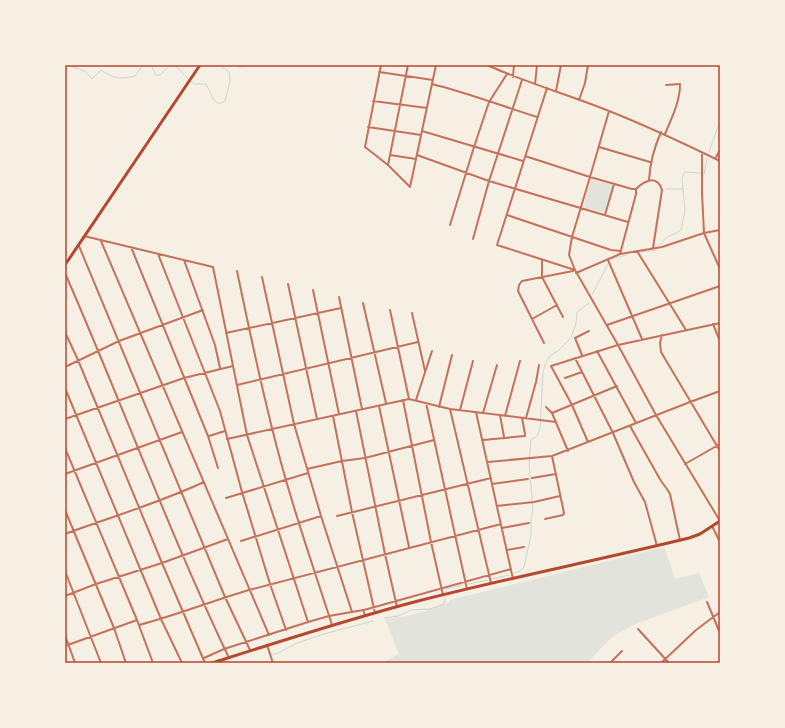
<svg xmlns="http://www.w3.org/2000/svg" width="785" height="728" font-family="'PT Sans',sans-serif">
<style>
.green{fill:#e2e4dc}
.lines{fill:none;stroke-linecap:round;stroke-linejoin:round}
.stream{stroke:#c9d6d2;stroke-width:1}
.minor{stroke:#c5725c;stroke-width:2}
.secondary{stroke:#b5482f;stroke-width:3}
.neatline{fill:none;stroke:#b5482f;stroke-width:1.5}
</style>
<rect width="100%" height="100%" fill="#f6efe4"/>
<!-- green -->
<path class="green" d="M591,179L613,185L605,213L583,207Z
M664,547L675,579L699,573L709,597L633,625L612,637L587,663H382L399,654L385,619C407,617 428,611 448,603L450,600Z"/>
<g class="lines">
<!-- stream -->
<path class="stream" d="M151,65L156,75H160L170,65
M172,65L176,66L188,79
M237,65L239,67H244L246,65
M65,68L67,65L85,71L92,79L101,70C114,78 119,80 135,76L143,65
M191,81L194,84H206L214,100L219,104L225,101L230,81L229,72L220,65
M65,82L66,87L65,88
M709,152L720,121
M704,175L707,158
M667,189H683
M660,245C669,233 671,237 681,230L685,211L682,178L685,172L700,173
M640,252L656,250
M611,259L627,255
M592,295L608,264
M514,573L520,571L524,567L531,535V519L533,509L529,464L531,440L537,436L540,429L543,372L546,362L551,355L558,351L571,338L576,323L577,312L589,303
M491,579L509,575
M469,584L488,580
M446,591V589L462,585
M384,618L398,616L411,610L430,609L444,604L445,598
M272,655L280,652L297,643L324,634L373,621"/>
<!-- minor -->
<path class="minor" d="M381,65L365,147L388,165L410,187
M487,65C527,83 569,95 609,111C647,126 683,143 720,161
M379,72L433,80
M513,77L514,65
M432,84C468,93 502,106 537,117
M535,84L537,65
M547,88L497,245L575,270
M556,91L561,65
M579,100L585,83L588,65
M373,101L427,108
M609,111L590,177L572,237L569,255L575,270L618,345L656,415L720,521
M368,127L421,135
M422,131L523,161
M665,134C672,117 680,102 680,84L666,85
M599,147L650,162
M702,152V193L704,233L720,269
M390,155L416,159
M417,155L489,181L628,222
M525,156L590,177L632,189H636C644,181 657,174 662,190L653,248
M715,159L720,150
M388,165L408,65
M649,180C650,162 654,148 661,132
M410,187L436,65
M507,215L611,250L621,251
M605,215L614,184
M450,225L474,147L489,102L507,74
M84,236L213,267L247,435L308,622
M473,239L489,181L522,80
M101,241L269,635
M79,246L225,597L250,650
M131,247L208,436L218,468
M637,251L686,330
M158,254L220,411L242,492L270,584L286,630
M620,254L636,194V190
M184,260L215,345L220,368
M542,260V277L563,317
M608,260L642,339
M237,271C248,324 259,376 272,428C288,494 311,560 332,625
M65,273C121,401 169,532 229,658
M576,273L620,254L662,247L704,233L720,230
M262,277L294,424L321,516L352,612
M288,284L317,419
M313,290L339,414
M339,297L362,409
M363,303L386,403
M390,310L409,399
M412,313L425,371
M532,319L557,305
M713,324L720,341
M607,325L720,286
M65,332L78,360L162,563L205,663
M226,333L341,308
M662,335L660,343L661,352L720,451
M544,343L518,291L519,285L522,281L573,271
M597,351L636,423
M582,355L575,338L589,331
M575,358L613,433L634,482L645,502L657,546
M65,367L119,341L203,310
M565,378L582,372
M237,385L418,342
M65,388L161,619L182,663
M403,400L431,542L443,595
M416,400L432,351
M426,403L467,589
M379,406L409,547
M439,407L452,355
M546,407L552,413L568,451
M450,409L491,583
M460,410L473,361
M356,411L385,554L397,607
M476,412L513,579
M483,413L497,365
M552,413L617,386
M500,415L504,437
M333,416L352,512L375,613
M505,416L520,361
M526,418L536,382L539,365
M65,419L184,378L233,366
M630,426L661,481L667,489L670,494L680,540
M209,436L225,431
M227,439L409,399L450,409L556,422
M483,440L525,436V434L522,418
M588,442L572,405L551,366L618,345L720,323
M65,448L137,620L153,663
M488,462L552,456L690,402L720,391
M685,464L720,444
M307,469L342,461L365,458L434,440
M65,474L182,432
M532,478L556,474
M492,484L528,479
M226,498L308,473
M497,506L534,502L560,496
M65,510L114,628L126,663
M337,516L491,478
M545,519L563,515L564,513L552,456
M712,526L720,542
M502,528L529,523
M65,534C111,517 159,503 204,482
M241,541L321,516
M507,550L524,547
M65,571L101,663
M65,596L96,584L162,563L228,539
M707,602L720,633
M364,610L511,569
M139,625C177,615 212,601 249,590L501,524
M638,629L669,663
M65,635L75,663
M267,645L273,663
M65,646L137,620
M204,658L224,649L308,622L329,616L363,610L365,615
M610,663L622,651
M661,663L696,630L720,612"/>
<!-- secondary -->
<path class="secondary" d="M65,265L200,65
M212,663C281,641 349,619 418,601C508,578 599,560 689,538L700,534L720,521"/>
</g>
<!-- border -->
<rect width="785" height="728" fill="none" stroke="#f6efe4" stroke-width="132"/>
<rect x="66" y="66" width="653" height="596" class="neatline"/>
</svg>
